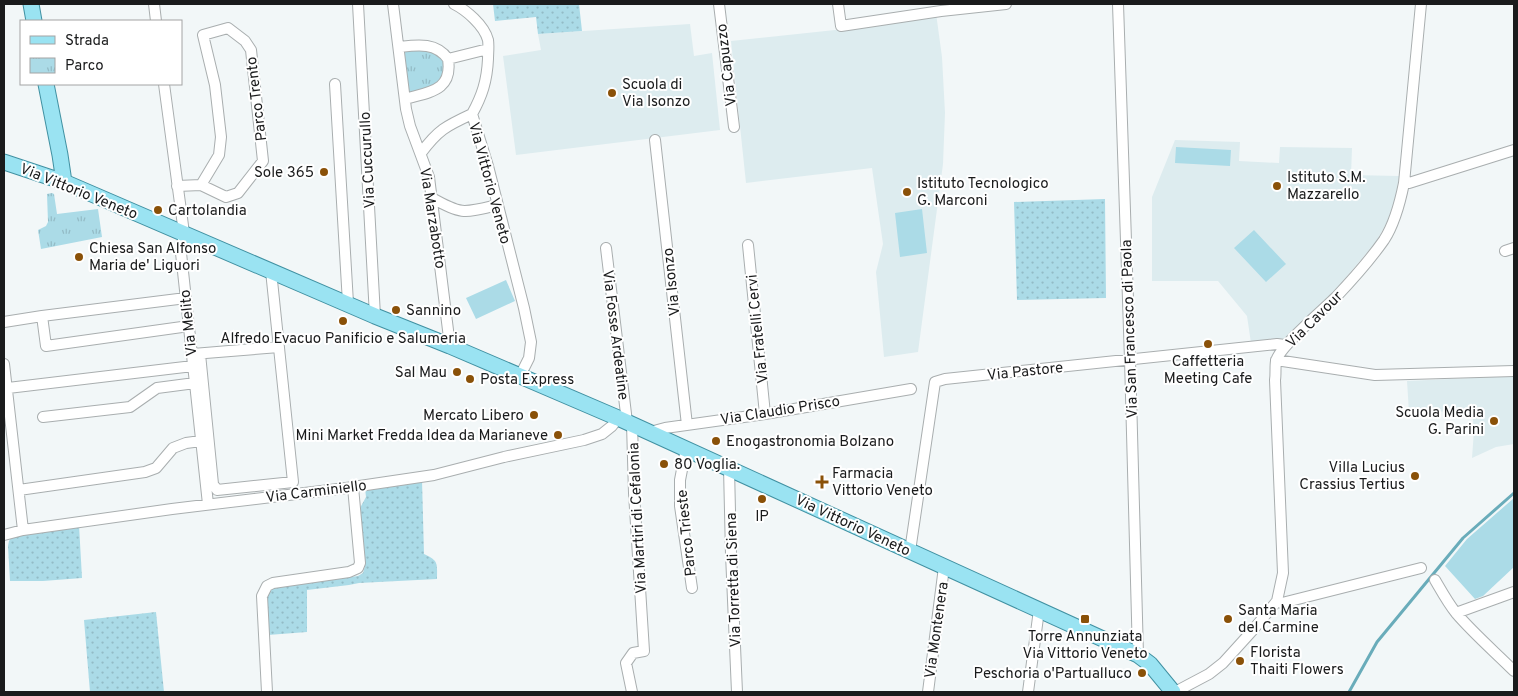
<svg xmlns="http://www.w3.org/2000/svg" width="1518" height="696" font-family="Overpass,sans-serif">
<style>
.built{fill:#ddecef}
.grass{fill:url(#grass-dots)}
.park{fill:url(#park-tufts)}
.pitch{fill:#abdbe7}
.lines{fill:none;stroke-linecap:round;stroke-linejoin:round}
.stream{stroke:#69acba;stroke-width:3}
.minor-casing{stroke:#a9aeaf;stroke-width:12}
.primary-casing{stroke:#4191a2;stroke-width:17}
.minor{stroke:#fff;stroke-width:10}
.primary{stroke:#9ae3f2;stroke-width:15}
.poi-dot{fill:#8a5108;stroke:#fff;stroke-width:2}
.labels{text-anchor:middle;stroke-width:4;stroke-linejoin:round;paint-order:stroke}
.street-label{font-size:15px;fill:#1a1b1c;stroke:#fff}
.poi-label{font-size:15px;fill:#1a1b1c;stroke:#fff;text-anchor:start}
</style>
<defs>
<pattern id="grass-dots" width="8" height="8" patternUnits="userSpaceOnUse" patternTransform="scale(1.25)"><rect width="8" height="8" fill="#abdbe7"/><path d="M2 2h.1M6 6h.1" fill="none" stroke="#93bbc6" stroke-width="1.8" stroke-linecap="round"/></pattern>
<pattern id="park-tufts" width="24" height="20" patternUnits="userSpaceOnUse" patternTransform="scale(1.25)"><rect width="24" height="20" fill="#abdbe7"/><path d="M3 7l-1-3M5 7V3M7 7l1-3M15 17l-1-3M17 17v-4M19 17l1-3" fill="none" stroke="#93bbc6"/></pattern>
</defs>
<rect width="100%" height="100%" fill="#f2f7f8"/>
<!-- built -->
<path class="built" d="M936,13L942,57L945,113L943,164L918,352L884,357L876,272L883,244L872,168L746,183L731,41L835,30Z
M690,24L694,56L712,53L720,130L516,155L503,56L541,50L538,34Z
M1175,140L1240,142L1239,161L1279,163L1280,147L1352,148L1351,175L1399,176L1396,195L1388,220L1376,242L1337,288L1284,339L1251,343L1247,316L1218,281H1152V197Z
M1514,376V444L1496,447L1472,458L1474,430L1472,411L1409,412L1407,381Z"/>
<!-- grass -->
<path class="grass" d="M493,4H579L582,31L538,34L536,17L495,21Z
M1105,199L1106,298L1017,300L1014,202Z
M422,480L424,554C439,561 437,563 437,579L359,583L349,585L307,590V632L268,635C266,618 258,593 278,586L358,576L363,573L365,566L360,508L366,497L365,488Z
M79,525L82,578L43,581H10L8,546L9,541L12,536Z
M156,612L164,692H90L84,620Z"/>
<!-- park -->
<path class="park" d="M430,48L447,61L444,81L406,97L404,51Z
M52,193L54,194L57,214L98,209L102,237L41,249L38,230L46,226L48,222L47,194Z"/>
<!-- pitch -->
<path class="pitch" d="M1176,147L1231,150L1230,166L1175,163Z
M922,209L927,253L900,257L895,213Z
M1254,230L1286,264L1266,282L1234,248Z
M506,280L515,301L476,319L466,298Z
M1514,498V567L1483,596L1475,599L1445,566L1467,539Z"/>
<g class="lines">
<!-- stream -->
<path class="stream" d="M1349,692L1377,642L1463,538L1514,493"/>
<!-- minor casing -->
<g class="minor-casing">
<path id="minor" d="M154,4L156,21
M358,4L375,316
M393,4L406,109L410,126L429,177L450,346
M454,4C466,10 484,25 488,40C489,46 488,53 488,59C487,81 482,96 472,114L488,166L524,308L531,342L529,358L520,376
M719,4L734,127
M838,4L841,26L941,11L1006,4
M1118,4L1130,359L1138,655
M399,47C417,45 436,42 448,59
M164,84L184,233L181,253L208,504
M335,84L348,303
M405,99C429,92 453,91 448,59L488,49
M655,140L687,425
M421,153C438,130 446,126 472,114
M1404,183H1409L1514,150
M177,186L201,185L226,197L238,193L263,161L251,50L245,41L228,28L203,35L215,85L221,137L219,155L201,185
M432,198C462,215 464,213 497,205
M748,245L765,414
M606,248L627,422
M1505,251L1514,248
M186,298L42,316L46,346L189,326
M4,322L42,316
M193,354L279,347
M200,354L213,484L217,490L293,482L271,271
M1276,360L1375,375L1514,371
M4,364L23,530
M8,388L193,366
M43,417L130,407L157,388L195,383
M632,424L634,493L644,651L633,653L626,663L632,692
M650,432L665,428L765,414L911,389
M686,449L680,480V506L692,588
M729,468L731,554L737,692
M19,490L145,472L156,468L173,448L186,443L201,441
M4,535L23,530L172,509L346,488L434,475L504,457L584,440L602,434L612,426L618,418
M910,551L935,382L945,379L1277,344L1285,345
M1435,580C1442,592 1448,603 1456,613C1474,634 1495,652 1514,671
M1277,601L1282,603L1421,568
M1456,613L1514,592
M267,692L262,596L267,586L273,583L349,572L358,568L360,563L353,487
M928,692L944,567
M1028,692L1039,610
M1175,692L1209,674L1223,663L1252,631L1277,601L1283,573L1275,380C1276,374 1275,367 1276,361C1280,346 1323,310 1336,297C1353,279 1370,260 1384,240C1395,223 1400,203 1404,183L1421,4"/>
</g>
<!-- primary casing -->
<g class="primary-casing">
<path id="primary" d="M31,4L34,21
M46,84L60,155L64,182
M4,162L64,182L375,316L450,346L618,418L1138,655L1150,664L1173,692"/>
</g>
<!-- minor -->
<use href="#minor" class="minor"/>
<!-- primary -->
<use href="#primary" class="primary"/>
</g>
<!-- markers -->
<g class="poi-dot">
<circle cx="612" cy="93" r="5"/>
<circle cx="324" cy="172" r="5"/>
<circle cx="1277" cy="186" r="5"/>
<circle cx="907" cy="192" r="5"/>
<circle cx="158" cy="210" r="5"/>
<circle cx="79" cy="257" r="5"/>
<circle cx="396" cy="310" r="5"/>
<circle cx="343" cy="321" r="5"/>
<circle cx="1208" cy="344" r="5"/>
<circle cx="457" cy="372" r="5"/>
<circle cx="470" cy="379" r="5"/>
<circle cx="534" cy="415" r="5"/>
<circle cx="1494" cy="421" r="5"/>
<circle cx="558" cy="435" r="5"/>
<circle cx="716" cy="441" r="5"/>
<circle cx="664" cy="464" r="5"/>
<circle cx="1415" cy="476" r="5"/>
<path d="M819.5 474.5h5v5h5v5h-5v5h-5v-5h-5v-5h5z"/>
<circle cx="762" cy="499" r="5"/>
<rect x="1080" y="614" width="10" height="10" rx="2.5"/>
<circle cx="1228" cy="619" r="5"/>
<circle cx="1240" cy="661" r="5"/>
<circle cx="1142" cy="673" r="5"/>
</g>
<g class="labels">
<!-- street labels -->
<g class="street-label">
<text transform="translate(726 65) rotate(-97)" y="5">Via Capuzzo</text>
<text transform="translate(256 99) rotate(-97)" y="5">Parco Trento</text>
<text transform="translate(367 160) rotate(-93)" y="5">Via Cuccurullo</text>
<text transform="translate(490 183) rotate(75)" y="5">Via Vittorio Veneto</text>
<text transform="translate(79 191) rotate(22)" y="5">Via Vittorio Veneto</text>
<text transform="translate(433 218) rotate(81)" y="5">Via Marzabotto</text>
<text transform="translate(671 282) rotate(-96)" y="5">Via Isonzo</text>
<text transform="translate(1314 319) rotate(-45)" y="5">Via Cavour</text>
<text transform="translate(188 323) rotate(-96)" y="5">Via Melito</text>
<text transform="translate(757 329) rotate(-96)" y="5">Via Fratelli Cervi</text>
<text transform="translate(1129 329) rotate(-92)" y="5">Via San Francesco di Paola</text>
<text transform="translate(616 335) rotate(83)" y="5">Via Fosse Ardeatine</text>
<text transform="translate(1025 371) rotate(-6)" y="5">Via Pastore</text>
<text transform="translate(780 410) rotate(-9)" y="5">Via Claudio Prisco</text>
<text transform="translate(316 491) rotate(-7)" y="5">Via Carminiello</text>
<text transform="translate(637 518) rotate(-93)" y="5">Via Martiri di Cefalonia</text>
<text transform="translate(853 525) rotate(25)" y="5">Via Vittorio Veneto</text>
<text transform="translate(686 533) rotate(-96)" y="5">Parco Trieste</text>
<text transform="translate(733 580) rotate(-92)" y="5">Via Torretta di Siena</text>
<text transform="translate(936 630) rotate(-82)" y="5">Via Montenera</text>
</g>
<!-- poi labels -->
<g class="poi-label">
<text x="622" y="89">Scuola di<tspan x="622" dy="17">Via Isonzo</tspan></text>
<text x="314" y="177" text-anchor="end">Sole 365</text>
<text x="1287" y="182">Istituto S.M.<tspan x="1287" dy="17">Mazzarello</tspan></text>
<text x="917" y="188">Istituto Tecnologico<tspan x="917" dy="17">G. Marconi</tspan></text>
<text x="168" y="215">Cartolandia</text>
<text x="89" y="253">Chiesa San Alfonso<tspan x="89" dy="17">Maria de' Liguori</tspan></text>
<text x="406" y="315">Sannino</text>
<text x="343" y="343" text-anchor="middle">Alfredo Evacuo Panificio e Salumeria</text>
<text x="1208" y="366" text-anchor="middle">Caffetteria<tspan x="1208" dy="17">Meeting Cafe</tspan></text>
<text x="447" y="377" text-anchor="end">Sal Mau</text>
<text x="480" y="384">Posta Express</text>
<text x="1484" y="417" text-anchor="end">Scuola Media<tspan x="1484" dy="17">G. Parini</tspan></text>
<text x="524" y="420" text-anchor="end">Mercato Libero</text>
<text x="548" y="440" text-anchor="end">Mini Market Fredda Idea da Marianeve</text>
<text x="726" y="446">Enogastronomia Bolzano</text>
<text x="674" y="469">80 Voglia.</text>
<text x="1405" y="472" text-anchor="end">Villa Lucius<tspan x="1405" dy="17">Crassius Tertius</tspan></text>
<text x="832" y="478">Farmacia<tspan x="832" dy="17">Vittorio Veneto</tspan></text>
<text x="762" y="521" text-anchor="middle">IP</text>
<text x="1238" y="615">Santa Maria<tspan x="1238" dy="17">del Carmine</tspan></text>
<text x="1085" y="641" text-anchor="middle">Torre Annunziata<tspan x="1085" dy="17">Via Vittorio Veneto</tspan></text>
<text x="1250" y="657">Florista<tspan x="1250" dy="17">Thaiti Flowers</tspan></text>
<text x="1132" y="678" text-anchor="end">Peschoria o'Partualluco</text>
</g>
</g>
<!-- border -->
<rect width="1518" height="696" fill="none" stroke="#1a1b1c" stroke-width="10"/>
<!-- legend -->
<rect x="20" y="20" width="162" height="65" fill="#ffffff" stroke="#a3a4a4"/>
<rect x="30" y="36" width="25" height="8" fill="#9ae3f2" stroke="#a3a4a4"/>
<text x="65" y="45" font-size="15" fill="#1a1b1c">Strada</text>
<rect x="30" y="58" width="25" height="15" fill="url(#park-tufts)" stroke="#a3a4a4"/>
<text x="65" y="70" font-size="15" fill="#1a1b1c">Parco</text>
</svg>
